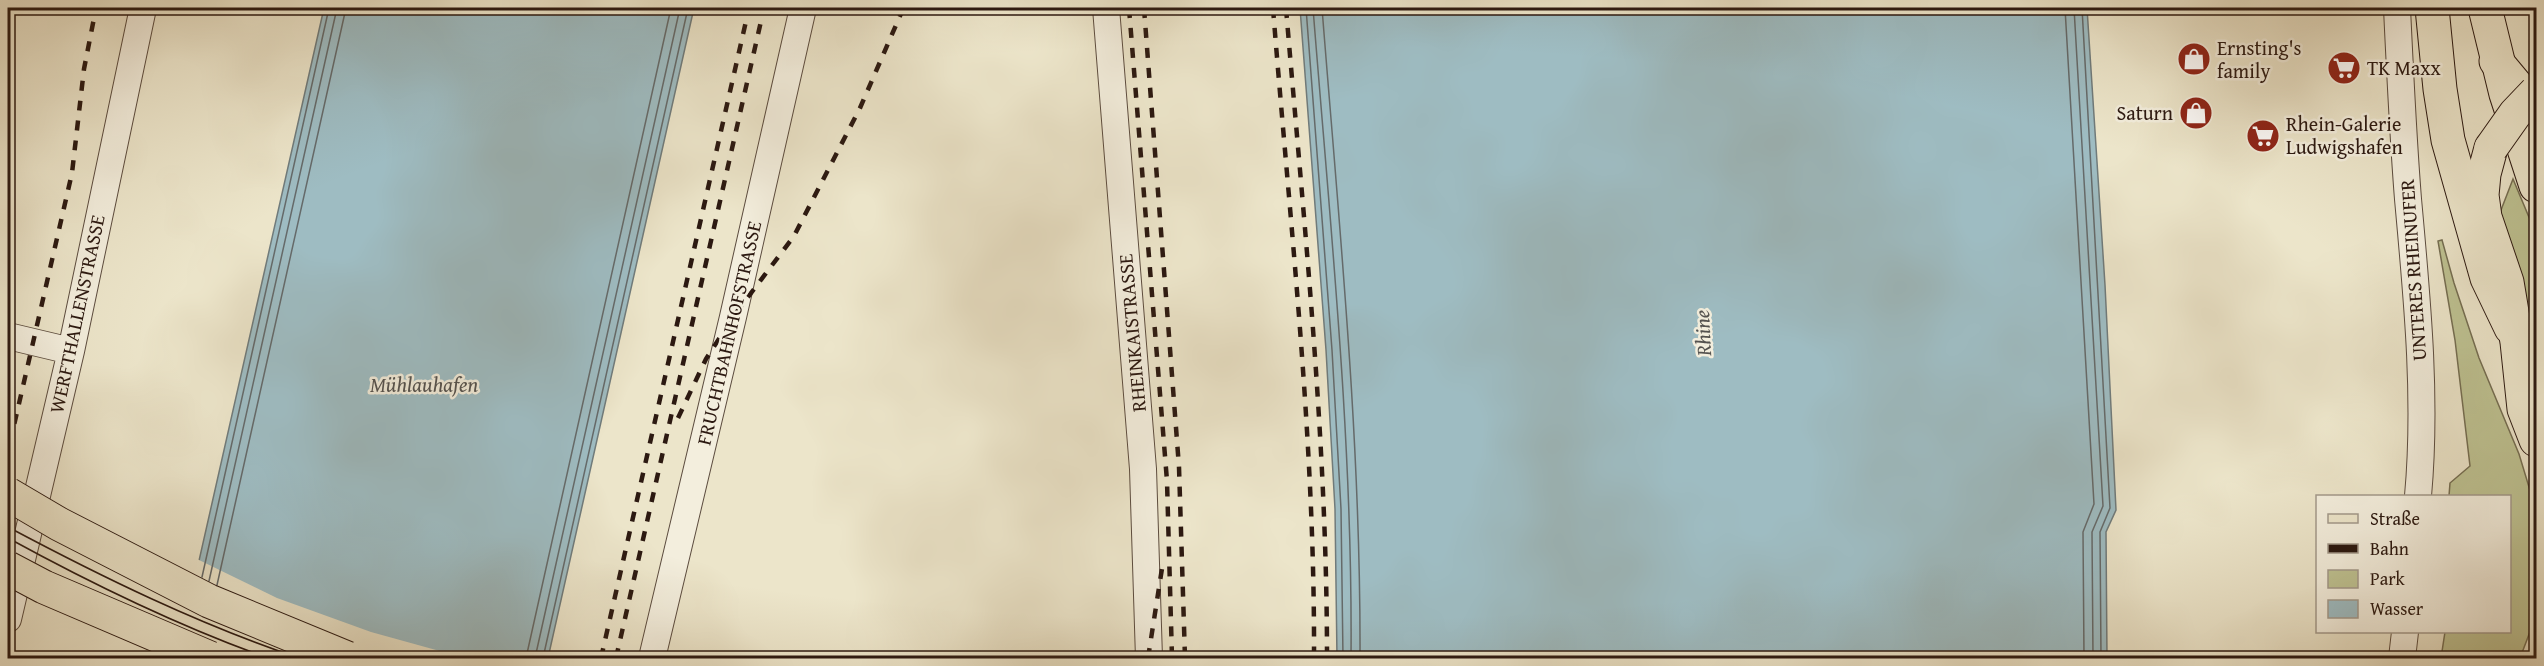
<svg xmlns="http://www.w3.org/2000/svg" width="2544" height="666" font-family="'Gentium Book Plus',serif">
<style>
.green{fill:#bec292;stroke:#756e52;stroke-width:1.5}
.water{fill:#9ebcc2;stroke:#707b7b;stroke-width:1.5}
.pier{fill:#ece5ca}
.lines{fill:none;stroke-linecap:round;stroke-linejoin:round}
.shore{stroke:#656a6a;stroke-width:1.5}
.minor-casing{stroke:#5c4c3f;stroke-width:28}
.primary-casing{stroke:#2c1911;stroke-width:35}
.trunk-casing{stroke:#2c1911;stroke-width:35}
.minor{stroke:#f3eedd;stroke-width:26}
.primary{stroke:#ece5ca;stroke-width:33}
.trunk{stroke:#ece5ca;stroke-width:33}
.tram{stroke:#2c1911;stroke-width:1.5}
.rail{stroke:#2c1911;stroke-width:4.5;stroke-dasharray:10 10;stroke-linecap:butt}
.trunk-bridge-casing{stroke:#2c1911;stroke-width:35;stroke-linecap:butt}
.trunk-bridge{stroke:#ece5ca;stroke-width:33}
.labels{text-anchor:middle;stroke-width:5;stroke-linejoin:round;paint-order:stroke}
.poi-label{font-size:20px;fill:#2c1911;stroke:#f3eedd;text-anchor:start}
.street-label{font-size:20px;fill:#2c1911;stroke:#f3eedd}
.water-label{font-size:21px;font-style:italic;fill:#54524f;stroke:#f3eedd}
</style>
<rect width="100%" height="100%" fill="#ece5ca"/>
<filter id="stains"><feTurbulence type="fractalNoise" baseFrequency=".00333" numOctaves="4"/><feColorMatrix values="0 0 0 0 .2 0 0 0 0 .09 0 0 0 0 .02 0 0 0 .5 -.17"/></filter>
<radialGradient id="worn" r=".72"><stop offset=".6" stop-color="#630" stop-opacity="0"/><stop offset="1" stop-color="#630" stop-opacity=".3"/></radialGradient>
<!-- green -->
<path class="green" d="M2513,179L2536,234V331L2514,277L2496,223Z
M2442,240L2454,283L2479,358L2519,454L2536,510V616L2520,658H2441L2445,632H2510V496H2449L2450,483L2470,466L2455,340L2438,241Z"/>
<!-- water -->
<path class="water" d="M324,8H694L548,658H177Z
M1300,8H2087L2105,285L2116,510L2106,532L2107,658H1337L1335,509L1326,350Z"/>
<!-- pier -->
<path class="pier" d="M197,559L277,598L371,632L465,658H174Z"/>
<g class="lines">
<!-- shore -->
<path class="shore" d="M1306,8L1332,350L1341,509L1343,658
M1313,8C1330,224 1353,441 1351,658
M1322,8C1339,224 1361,441 1360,658
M2065,8L2094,504L2083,532L2084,658
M2074,8L2103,506L2092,532L2093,658
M2082,8L2110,508L2100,532L2101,658
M202,577L329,8
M209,581L337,8
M217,585L346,8
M526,658L671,8
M535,658L680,8
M543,658L688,8"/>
<!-- minor casing -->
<g class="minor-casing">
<path id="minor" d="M1106,8L1143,469L1149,658
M2397,8C2400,72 2403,136 2408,199C2417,298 2427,398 2418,496
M8,336L71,351
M8,619L71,351L143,8
M652,658L733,317L803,8
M2402,658L2405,632"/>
</g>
<!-- primary casing -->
<g class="primary-casing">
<path id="primary" d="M2432,8L2440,89L2448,140L2487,278L2511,328
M2485,8L2506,94L2536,186"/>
</g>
<!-- trunk casing -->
<g class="trunk-casing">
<path id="trunk" d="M2496,61L2536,109
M2491,148L2484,174L2482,195L2485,217L2507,282L2517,342L2524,409L2536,440"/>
</g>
<!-- minor -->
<use href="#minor" class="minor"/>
<!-- primary -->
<use href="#primary" class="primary"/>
<!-- trunk -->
<use href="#trunk" class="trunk"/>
<!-- tram -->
<path class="tram" d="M8,527C102,577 198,624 299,658
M8,538C92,584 178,626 268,658"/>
<!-- rail -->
<path class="rail" d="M1129,8L1167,481L1172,658
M1144,8L1179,467L1185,658
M1273,8C1290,224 1315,441 1314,658
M1286,8C1304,224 1327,441 1327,658
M678,418L706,359L733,317L794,236L860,108L903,9
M8,463L9,447L72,173L84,69L96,8
M601,658L749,8
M616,658L764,8
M1148,658L1163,562"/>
<!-- trunk-bridge casing -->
<g class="trunk-bridge-casing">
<path id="trunk-bridge" d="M2491,148L2515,114L2536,92
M8,494L59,524L209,601L347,658
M8,568L44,587L210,658"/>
</g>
<!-- trunk-bridge -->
<use href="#trunk-bridge" class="trunk-bridge"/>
</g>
<!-- icons -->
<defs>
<g id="shop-disc" transform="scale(1.725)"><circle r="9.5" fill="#8f2418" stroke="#f3eedd"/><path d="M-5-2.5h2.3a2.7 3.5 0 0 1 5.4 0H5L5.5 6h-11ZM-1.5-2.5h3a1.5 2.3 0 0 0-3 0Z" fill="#fff"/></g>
<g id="supermarket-disc" transform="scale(1.725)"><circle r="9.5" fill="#8f2418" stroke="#f3eedd"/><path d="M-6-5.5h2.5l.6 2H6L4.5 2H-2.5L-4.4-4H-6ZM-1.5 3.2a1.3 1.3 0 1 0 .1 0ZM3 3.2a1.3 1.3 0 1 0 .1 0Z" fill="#fff"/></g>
</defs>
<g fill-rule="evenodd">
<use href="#shop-disc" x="2194" y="59"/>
<use href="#supermarket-disc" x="2344" y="68"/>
<use href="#shop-disc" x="2196" y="113"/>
<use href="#supermarket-disc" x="2263" y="136"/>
</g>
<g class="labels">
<!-- poi labels -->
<g class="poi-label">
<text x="2217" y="55">Ernsting's<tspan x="2217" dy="23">family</tspan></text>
<text x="2367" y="75">TK Maxx</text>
<text x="2173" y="120" text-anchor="end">Saturn</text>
<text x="2286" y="131">Rhein-Galerie<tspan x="2286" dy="23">Ludwigshafen</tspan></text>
</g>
<!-- street labels -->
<g class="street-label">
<text transform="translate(2413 270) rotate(-94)" y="7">UNTERES RHEINUFER</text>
<text transform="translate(77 314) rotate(-78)" y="7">WERFTHALLENSTRASSE</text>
<text transform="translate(729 333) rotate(-77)" y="7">FRUCHTBAHNHOFSTRASSE</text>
<text transform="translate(1132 333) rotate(-95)" y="7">RHEINKAISTRASSE</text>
</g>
<!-- water labels -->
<g class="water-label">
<text transform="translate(1703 333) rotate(-93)" y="7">Rhine</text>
<text x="424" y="392">Mühlauhafen</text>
</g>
</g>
<!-- margin -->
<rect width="2544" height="666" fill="none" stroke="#ece5ca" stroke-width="30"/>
<rect x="9" y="9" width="2526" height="648" fill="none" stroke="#2c1911" stroke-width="3"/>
<rect x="15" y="15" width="2514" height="636" fill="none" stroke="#2c1911" stroke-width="1.5"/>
<!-- legend -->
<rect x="2316" y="495" width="195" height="138" fill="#f3eedd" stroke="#a3998b" stroke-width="1.5"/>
<rect x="2328" y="514" width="30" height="9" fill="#ece5ca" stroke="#a3998b" stroke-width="1.5"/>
<text x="2370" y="525" font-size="18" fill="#2c1911">Straße</text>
<rect x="2328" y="544" width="30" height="9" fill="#2c1911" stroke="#a3998b" stroke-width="1.5"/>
<text x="2370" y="555" font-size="18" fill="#2c1911">Bahn</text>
<rect x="2328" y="570" width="30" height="18" fill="#bec292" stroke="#a3998b" stroke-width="1.5"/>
<text x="2370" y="585" font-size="18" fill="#2c1911">Park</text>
<rect x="2328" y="600" width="30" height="18" fill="#9ebcc2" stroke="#a3998b" stroke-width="1.5"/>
<text x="2370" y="615" font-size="18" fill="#2c1911">Wasser</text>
<rect width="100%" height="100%" filter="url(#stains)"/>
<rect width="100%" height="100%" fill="url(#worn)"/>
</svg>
